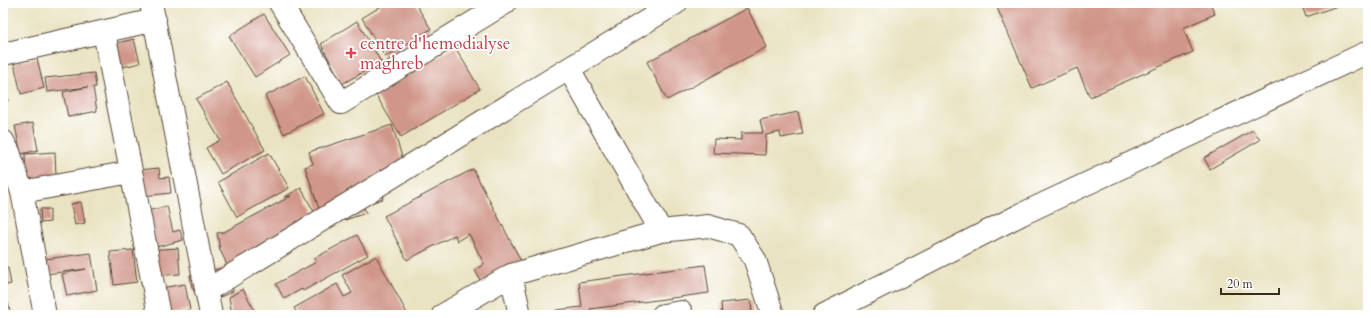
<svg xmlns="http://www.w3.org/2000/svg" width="1371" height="318" font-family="Cardo,serif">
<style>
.building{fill:#d09689}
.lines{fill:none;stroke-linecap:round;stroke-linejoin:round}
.minor-casing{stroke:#554637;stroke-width:24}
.minor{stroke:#fff;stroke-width:22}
.health-dot{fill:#e0444e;stroke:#fff;stroke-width:1.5}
.labels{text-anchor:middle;stroke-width:3.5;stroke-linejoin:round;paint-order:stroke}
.health-label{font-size:17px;fill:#be3a42;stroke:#fff;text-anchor:start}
</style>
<rect width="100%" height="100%" fill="#fff"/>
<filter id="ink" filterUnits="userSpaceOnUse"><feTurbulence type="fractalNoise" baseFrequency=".025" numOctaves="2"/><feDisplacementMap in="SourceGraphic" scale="8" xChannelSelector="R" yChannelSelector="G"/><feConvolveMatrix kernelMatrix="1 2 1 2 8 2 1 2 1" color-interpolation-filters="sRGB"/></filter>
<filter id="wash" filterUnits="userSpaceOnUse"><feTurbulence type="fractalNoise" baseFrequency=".012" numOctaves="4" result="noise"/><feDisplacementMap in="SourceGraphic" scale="16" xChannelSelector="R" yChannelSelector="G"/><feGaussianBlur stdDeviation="0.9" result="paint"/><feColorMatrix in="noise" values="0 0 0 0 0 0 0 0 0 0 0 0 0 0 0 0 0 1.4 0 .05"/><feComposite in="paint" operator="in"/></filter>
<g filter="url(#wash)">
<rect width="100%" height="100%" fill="#eae3c2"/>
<g id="blocks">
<!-- building -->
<path class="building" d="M378,3H415L431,29L385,57L362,18L380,7Z
M995,3H1210L1215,14L1183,28L1193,52L1090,97L1077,68L1032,88Z
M1301,3H1346L1306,17Z
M747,8L767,47L667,100L647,62Z
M264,14L290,55L255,77L229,36Z
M357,21L381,62L342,84L321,44Z
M134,39L140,63L115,69L109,45Z
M455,47L480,89L401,137L376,95Z
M37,58L44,88L21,94L14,63Z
M94,73L96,87H93L97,111L68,117L63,92L88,87L47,92L45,78Z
M305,76L324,114L284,134L265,96Z
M3,80L8,101L3,102Z
M227,82L265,150L221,174L206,148L220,140L196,99Z
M798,112L803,134L781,138L780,132L766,135L765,155L713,153L714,139L741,140V133H763L760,120Z
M33,123L38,150L21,154L15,126Z
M392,125L408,176L378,186L383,199L363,205L366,213L330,225L332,228L317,230L318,236L297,239L232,283L233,291L223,296L199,300L192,287L190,275L227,267L225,260L220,250L217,233L224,232L291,196L284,197L301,188L318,219L322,218L305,167L313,164L309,152Z
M1253,130L1260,140L1210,169L1204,158Z
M55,152L56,177L26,179L25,154Z
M269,153L289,188L237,217L218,182Z
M159,168L160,178L169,177L171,193L133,197L130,171Z
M473,169L521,261L481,282L475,270L484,264L469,234L457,241L455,235L407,260L384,216Z
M81,202L85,223L75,225L71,204Z
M167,206L173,232L180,230L183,240L145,250L136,214Z
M40,209H50V222L41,223Z
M357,235L368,255L303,291L302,289L284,299L276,284L316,262L315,258Z
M178,248L180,274L148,276L147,250Z
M133,250L137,282L114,285L110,252Z
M91,253L97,290L67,296L62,274L86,269L46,274L45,259Z
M376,256L408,315H298L294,308L337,284L344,297L352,293L342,275Z
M705,265L709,293L590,309L591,315H557L556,310L582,307L579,282Z
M8,268L11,284L3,286V269Z
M185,284L190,310L162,315L155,289Z
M243,289L257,315H232L229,297Z
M3,299H7L11,315H3Z
M751,300L752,315H722L721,303Z"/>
</g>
</g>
<g filter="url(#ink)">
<use href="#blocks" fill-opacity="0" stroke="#554637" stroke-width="1"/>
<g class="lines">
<!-- minor casing -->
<g class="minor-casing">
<path id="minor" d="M151,3L211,315
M280,3L341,103L505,3
M104,32L159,315
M3,54L155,20
M569,69L661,231
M3,141L9,152L22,192L45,315
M22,192L131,172
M511,275L520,315
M206,291L676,3
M443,315L511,275L661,231L708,226L739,235L755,260L773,315
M663,315L681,312L682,315
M824,315L1022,214L1368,52"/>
</g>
<!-- minor -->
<use href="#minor" class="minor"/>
</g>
</g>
<!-- markers -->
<path class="health-dot" d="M349 47h4v4h4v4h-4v4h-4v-4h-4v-4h4z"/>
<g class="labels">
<!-- health labels -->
<g class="health-label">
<text x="360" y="49">centre d'hemodialyse<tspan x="360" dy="20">maghreb</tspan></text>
</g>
</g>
<!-- margin -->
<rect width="1371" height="318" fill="none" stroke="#fff" stroke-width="16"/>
<!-- scale -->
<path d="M1221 288v6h58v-6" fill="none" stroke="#3b2a1e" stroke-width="2"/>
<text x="1227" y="288" font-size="12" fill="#3b2a1e" stroke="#ffffff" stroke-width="3" paint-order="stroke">20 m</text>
</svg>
